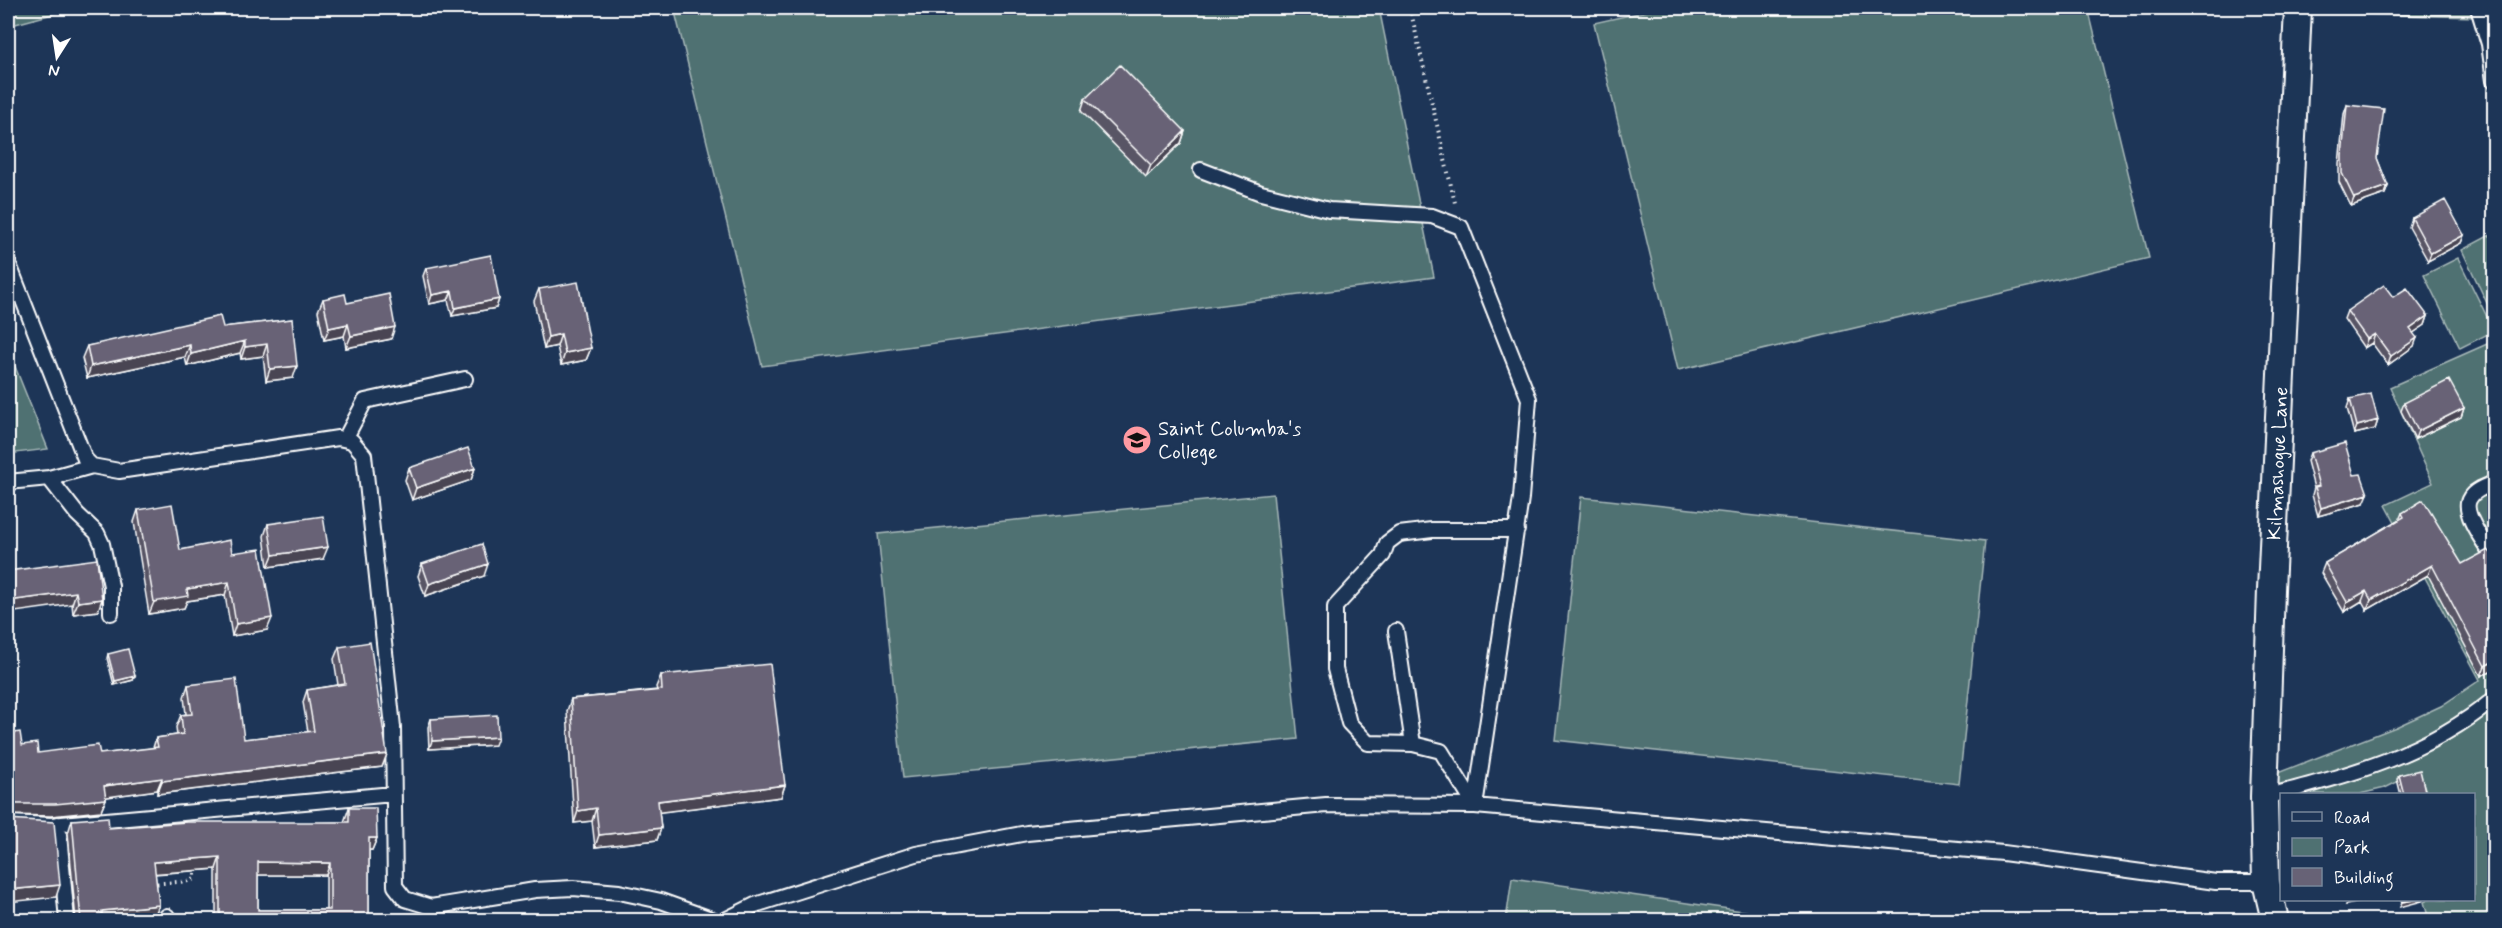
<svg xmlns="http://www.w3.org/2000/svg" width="2502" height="928" font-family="Mynerve,sans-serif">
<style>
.green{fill:#4f7172;stroke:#a7b8b8;stroke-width:1.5}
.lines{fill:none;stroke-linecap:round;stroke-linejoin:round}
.service-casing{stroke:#fff;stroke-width:18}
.minor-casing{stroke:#fff;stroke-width:30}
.path{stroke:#fff;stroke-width:4;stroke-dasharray:1.5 4.5;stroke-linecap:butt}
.service{stroke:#1d3557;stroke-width:14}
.minor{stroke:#1d3557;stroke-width:26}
.wall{fill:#595465;stroke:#fff;stroke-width:1.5;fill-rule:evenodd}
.shaded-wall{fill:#484553;stroke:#fff;stroke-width:1.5}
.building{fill:#676276;stroke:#fff;stroke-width:1.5;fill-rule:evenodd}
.labels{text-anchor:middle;stroke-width:5;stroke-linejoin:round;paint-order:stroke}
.poi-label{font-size:20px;fill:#fff;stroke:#1d3557;text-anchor:start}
.street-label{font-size:20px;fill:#fff;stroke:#1d3557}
</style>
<rect width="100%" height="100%" fill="#1d3557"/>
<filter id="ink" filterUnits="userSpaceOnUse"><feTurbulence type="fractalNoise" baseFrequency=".0167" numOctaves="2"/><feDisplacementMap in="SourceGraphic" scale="12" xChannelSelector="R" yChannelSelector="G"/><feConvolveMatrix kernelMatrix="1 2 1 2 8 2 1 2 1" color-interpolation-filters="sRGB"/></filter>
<g filter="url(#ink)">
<!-- green -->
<path class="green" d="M8,8H75L8,26Z
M674,8H1379L1434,277L762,366Z
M1661,8H2088L2149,258L1678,370L1594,23Z
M2318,8H2494V121L2478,17L2317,13Z
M2494,233V318L2462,250Z
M2458,258L2494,331L2460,348L2424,275Z
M2494,341V920H2429L2424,902L2428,900H2474V794H2427L2419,771L2385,788L2360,794H2282L2281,816L2273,818L2275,774L2396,727L2441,706L2480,680L2386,505L2433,483L2390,387Z
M8,349L48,449L8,454Z
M1273,494L1298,739L903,778L878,534Z
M1581,497L1985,541L1959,784L1555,740Z
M1512,878L1807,920H1506Z"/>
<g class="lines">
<!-- service casing -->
<g class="service-casing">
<path id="service" d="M2478,8L2489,44L2494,81
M1201,170L1261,193L1329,210L1432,216L1461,227L1529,399L1521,498L1475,806
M8,262L85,459L92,466L119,471L338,438L352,441L364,455L393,727L395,886L405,899L431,907L535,890L573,888L619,892L661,901L714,920
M345,439L365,401L465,379
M49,478L77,514L97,533L102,544L111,586V613
M8,482L49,478L92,466
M2494,483C2487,486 2474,490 2470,498C2460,512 2486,545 2494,558
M1396,631L1413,744
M2264,797C2349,775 2425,756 2494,699
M1475,806L1441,751L1413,744L1368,743L1349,723L1335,669V607L1383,555L1387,543L1399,534L1432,530H1517
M8,823L51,825L393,794
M58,824L67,920
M167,916V920
M725,920L755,905L916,854L1027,833L1326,805L1475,806L2003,853L2216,882H2266"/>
</g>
<!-- minor casing -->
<g class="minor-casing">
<g id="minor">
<path id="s1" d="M2275,920L2266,882L2264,797L2271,590L2298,8"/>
</g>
</g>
<!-- path -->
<path class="path" d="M1410,8L1455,203
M151,884L190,881L195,879V867"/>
<!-- service -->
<use href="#service" class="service"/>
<!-- minor -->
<use href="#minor" class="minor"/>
</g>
<!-- wall -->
<path class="wall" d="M1085,99L1185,131L1181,143L1146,177L1081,111Z
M2347,105L2377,158L2388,186L2385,194L2351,206L2339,182V164L2344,114Z
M2412,218L2464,235L2461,243L2428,261L2409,227Z
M426,268L499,299L496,308L452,316L448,300L429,304L423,276Z
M539,289L591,348L586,360L561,365L557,346L544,349L534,301Z
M2393,297L2428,316L2425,325L2413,333L2414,346L2388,365L2372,343L2364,348L2344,319L2347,311Z
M323,299L347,303L391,339L346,348L344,336L324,340L318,311Z
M292,319L293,378L266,381L263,356L241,359L240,353L187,366L185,357L87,378L82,358L87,346L223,327Z
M2350,399L2378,420L2375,429L2354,434L2347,408Z
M2404,403L2464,408L2461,417L2415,439L2401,411Z
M2310,453L2354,475L2364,503L2318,516L2312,495L2314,488L2307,461Z
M409,468H475L471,480L412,500L405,480Z
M138,510L180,550L232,553L267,630L232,636L225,595L187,601L184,608L149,614L134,522Z
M2402,513L2462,564L2494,556V669L2481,676L2428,575L2367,610L2362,601L2344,612L2321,573L2325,563L2399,520Z
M268,524L323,559L268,567L264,536Z
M422,564L484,576L425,596L418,576Z
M8,571L102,599L98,611L73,614L72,604Z
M339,647L387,754L382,767L157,794V790L105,797L106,799L101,811L51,816L22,745L38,753L100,754L153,748L156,738L177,735L176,727L181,715L186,714L184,697L188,685L244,739L308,732L303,702L307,690L338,685L334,659Z
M108,654L133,680L114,685L107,658Z
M661,675L785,785L781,797L659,812L661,828L657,840L595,847L592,821L574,823L567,711L571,699L657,690L656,687Z
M431,719L495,745L429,749L428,727Z
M2399,775L2426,795H2401L2397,779Z
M349,808L377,838L372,850H369V921H216V869L155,874L159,905L154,917L124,921H76L68,833L72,820L109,828L344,822ZM258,875H326V910H258Z"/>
<!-- shaded-wall -->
<path class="shaded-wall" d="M1185,131L1181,143L1146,177L1151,165Z
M2388,186L2385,194L2351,206L2354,198Z
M2464,235L2461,243L2428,261L2431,253Z
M452,291L448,300L429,304L432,295Z
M499,299L496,308L452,316L455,308Z
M2428,316L2425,325L2407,337L2410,329Z
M348,324L344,336L324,340L329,328Z
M395,327L391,339L346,348L351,336Z
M561,334L557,346L544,349L548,337Z
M2375,334L2372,343L2364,348L2367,339Z
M2417,338L2414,346L2388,365L2391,356Z
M245,341L240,353L187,366L191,354Z
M267,344L263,356L241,359L245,347Z
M190,345L185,357L87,378L91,366Z
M591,348L586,360L561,365L565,353Z
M297,366L293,378L266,381L270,369Z
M2464,408L2461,417L2415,439L2418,431Z
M2378,420L2375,429L2354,434L2357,426Z
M475,468L471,480L412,500L416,488Z
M2368,494L2364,503L2318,516L2321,508Z
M328,547L323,559L268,567L273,555Z
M488,564L484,576L425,596L429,584Z
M2432,565L2428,575L2367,610L2371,600Z
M229,582L225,595L187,601L184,608L149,614L154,602L187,589Z
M2366,591L2362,601L2344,612L2347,602Z
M76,592L72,604L8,613V601Z
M102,599L98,611L73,614L78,602Z
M272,618L267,630L232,636L236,624Z
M2494,661V669L2481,676L2485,666Z
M135,676L133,680L114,685L115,681Z
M498,737L495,745L429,749L432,741Z
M387,754L382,767L157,794L162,781Z
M162,778L157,790L100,798L104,786Z
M785,785L781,797L654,813L658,801Z
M106,799L101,811L51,816L8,815V803Z
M596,808L592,821L574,823L578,811Z
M661,828L657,840L595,847L599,835Z
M369,838H377L372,850H364Z
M220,857L216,869L149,874L154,862Z
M258,862L330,863L326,875H253Z
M60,885L56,897L8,902V890Z
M2355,900H2371L2346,905L2348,901Z
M2414,900H2423L2422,901L2400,907L2402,902Z
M159,905L154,917L124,921H98L102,911Z"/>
<!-- building -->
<path class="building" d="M1120,65L1185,131L1151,165L1085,99Z
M2347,105L2384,109L2377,158L2388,186L2354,198L2342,173V156Z
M2445,200L2464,235L2431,253L2412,218Z
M491,255L499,299L455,308L452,291L432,295L426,268Z
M578,282L591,348L565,353L561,334L548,337L539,289Z
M2384,285L2393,297L2407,288L2428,316L2410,329L2417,338L2391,356L2375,334L2367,339L2347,311Z
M345,294L347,303L389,294L395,327L351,336L348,324L329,328L323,299Z
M220,316L223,327L292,319L297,366L270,369L267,344L245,347V341L191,354L190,345L91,366L87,346Z
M2449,380L2464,408L2418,431L2404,403Z
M2371,394L2378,420L2357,426L2350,399Z
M2345,443L2354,475L2361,474L2368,494L2321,508L2315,487L2319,486L2310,453Z
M468,448L475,468L416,488L409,468Z
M2423,500L2462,564L2488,550L2494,556V622L2492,623L2494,628V661L2485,666L2432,565L2371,600L2366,591L2347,602L2325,563L2404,517L2402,513Z
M172,504L180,550L230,540L232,553L260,549L272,618L236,624L229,582L187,589L188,596L154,602L138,510Z
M323,516L328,547L273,555L268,524Z
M482,544L488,564L429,584L422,564Z
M97,559L102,599L78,602L76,592L8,601V571Z
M370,642L387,754L162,781V778L104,786L106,799L55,804H8V734L20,732L22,745L37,743L38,753L98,745L100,754L158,747L156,738L183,734L181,715L192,714L188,685L236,679L244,739L314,731L307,690L345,684L339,647Z
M128,649L135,676L115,681L108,654Z
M770,664L785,785L658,801L661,828L599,835L596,808L578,811L571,699L662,690L661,675Z
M497,715L498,737L432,741L431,719Z
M2420,770L2426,795H2404L2399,775Z
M349,808H376L377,838H369V921H220V857L154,862L159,905L102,911V921H81L72,820L108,817L109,828L187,822H349ZM258,862L330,863V910H258Z
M8,818V819L54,822L60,885L8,890Z
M2401,900H2414L2402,902Z"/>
</g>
<!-- icons -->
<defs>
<g id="school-disc" transform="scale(1.5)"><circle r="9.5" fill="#ff9aa2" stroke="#1d3557"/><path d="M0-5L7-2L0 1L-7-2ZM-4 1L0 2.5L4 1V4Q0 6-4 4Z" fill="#111"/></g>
</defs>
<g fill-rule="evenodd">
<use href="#school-disc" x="1137" y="440"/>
</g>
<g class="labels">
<!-- poi labels -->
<g class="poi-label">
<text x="1158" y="435">Saint Columba's<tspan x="1158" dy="23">College</tspan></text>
</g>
<!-- street labels -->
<g class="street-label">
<text dy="7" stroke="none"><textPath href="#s1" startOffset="458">Kilmashogue Lane</textPath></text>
</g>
</g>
<!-- margin -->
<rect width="2502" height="928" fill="none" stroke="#1d3557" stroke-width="30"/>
<rect x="15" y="15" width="2472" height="898" fill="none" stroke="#fff" stroke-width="2" filter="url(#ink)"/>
<!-- legend -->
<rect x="2280" y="793" width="195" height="108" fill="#1d3557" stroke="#77869a" stroke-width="1.5"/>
<rect x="2292" y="812" width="30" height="9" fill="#1d3557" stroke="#77869a" stroke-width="1.5"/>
<text x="2334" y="823" font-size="18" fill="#ffffff">Road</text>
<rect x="2292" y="838" width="30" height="18" fill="#4f7172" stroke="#77869a" stroke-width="1.5"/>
<text x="2334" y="853" font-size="18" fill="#ffffff">Park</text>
<rect x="2292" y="868" width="30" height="18" fill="#676276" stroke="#77869a" stroke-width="1.5"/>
<text x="2334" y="883" font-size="18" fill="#ffffff">Building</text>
<!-- north arrow -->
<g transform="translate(57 57) rotate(192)" stroke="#1d3557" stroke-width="4.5" paint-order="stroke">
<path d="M0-4.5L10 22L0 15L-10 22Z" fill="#ffffff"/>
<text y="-9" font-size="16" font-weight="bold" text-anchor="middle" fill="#ffffff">N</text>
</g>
</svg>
